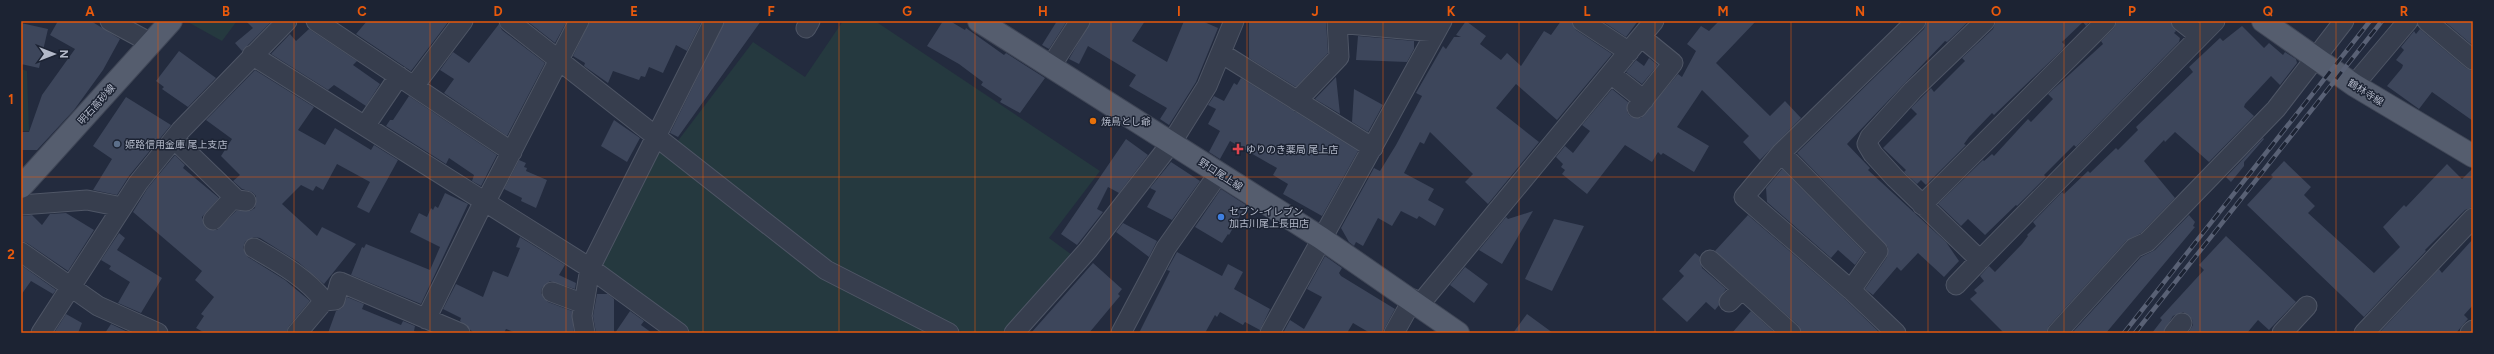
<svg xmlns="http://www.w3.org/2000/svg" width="2494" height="354" font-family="Figtree,'Noto Sans JP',sans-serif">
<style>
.green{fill:#25393f}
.building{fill:#3d465b}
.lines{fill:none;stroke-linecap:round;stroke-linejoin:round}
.minor-casing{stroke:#4f5666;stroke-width:21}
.major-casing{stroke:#404757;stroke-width:24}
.minor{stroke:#373e4e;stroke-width:19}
.major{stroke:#555d6e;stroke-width:22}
.rail-casing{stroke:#596175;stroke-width:4.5}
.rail{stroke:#1c2333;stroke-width:3;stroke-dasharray:9;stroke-linecap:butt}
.grid{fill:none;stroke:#e8590c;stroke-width:1;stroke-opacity:0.55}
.food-dot{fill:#e8710a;stroke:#1c2333;stroke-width:1.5}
.service-dot{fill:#5c6f8a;stroke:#1c2333;stroke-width:1.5}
.health-dot{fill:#e0444e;stroke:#1c2333;stroke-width:1.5}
.shop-dot{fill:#3f7fe0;stroke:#1c2333;stroke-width:1.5}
.labels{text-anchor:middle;stroke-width:3;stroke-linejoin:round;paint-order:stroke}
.street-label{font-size:10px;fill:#b3b9c9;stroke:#1c2333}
.poi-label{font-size:10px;fill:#b3b9c9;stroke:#1c2333;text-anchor:start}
.neatline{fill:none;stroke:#e8590c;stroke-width:1.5}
.grid-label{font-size:13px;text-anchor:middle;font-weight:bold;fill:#e8590c}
</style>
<rect width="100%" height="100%" fill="#232b3e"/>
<!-- green -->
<path class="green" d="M186,21H237L222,41Z
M843,21H875L1100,171L1049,238L1072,255L1004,333H964L827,262L677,142L753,42L805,77Z
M21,69L27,71L29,131H21Z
M660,148L935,333H689L599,266Z"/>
<!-- building -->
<path class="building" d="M58,21H91L120,39L103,70L74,110L37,150H21V132H29L42,95L75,49L50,35Z
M246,21H272L242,51L235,43L253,28Z
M367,21H449L411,71L356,34Z
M527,21H567L555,43Z
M590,21H702L687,51L676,45L663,73L649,67L645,77L641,76L639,80L613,71L608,83L584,66L585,63L573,56Z
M725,21H761L678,137L670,133Z
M943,21H950L965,30L966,28L1004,55L1006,53L1045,78L1020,113L1000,102L1002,99L981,85L983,82L959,64L927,46Z
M1057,21H1067L1049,49L1042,45Z
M1091,21H1145L1132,41L1167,62L1184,21H1202L1218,28L1196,82L1169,125L1160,119L1167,108L1129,86L1136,75L1088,46L1079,64L1069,59Z
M1249,21H1326L1328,53L1296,87L1249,58Z
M1466,21L1486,36L1480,44L1501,60L1507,53L1521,66L1544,31L1551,35L1561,21H1571L1576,30L1612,54L1557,120L1516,84L1496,108L1539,142L1488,204L1465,182L1473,174L1430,132L1424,144L1420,142L1404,173L1434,189L1428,200L1444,209L1435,226L1419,216L1417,219L1401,211L1392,226L1378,218L1363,246L1356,242L1354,246L1349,242L1341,228L1374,168L1380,171L1396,145L1422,96L1416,93L1443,46L1446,49L1454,37H1461L1456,35Z
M1602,21H1638L1626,37Z
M1719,21H1756L1716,63L1770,116L1785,101L1801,118L1760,160L1743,142L1749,136L1702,90L1677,127L1709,146L1694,172L1663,153L1661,155L1658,152L1652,162L1625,145L1587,194L1562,174L1565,170L1561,167L1563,164L1556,157L1565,146L1573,153L1590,131L1582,125L1612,89L1628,102L1627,112L1630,116L1641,118L1678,74L1682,77L1696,51L1687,44L1701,26L1709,31Z
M1927,21H1969L1947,42L1945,41L1847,144L1870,168L1868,170L1946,242L1959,261L1944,277L1918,253L1901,271L1897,267L1873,295L1865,289L1887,257L1888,247L1797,153L1924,29Z
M1996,21H2090L2086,26L2083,22L2062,42L2065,45L2062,50L1994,115L1992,113L1969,137L1964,144L1966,145L1926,185L1921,180L1917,184L1904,172L1906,170L1883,148L1917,114L1911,108L1931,88L1934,92L1965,61L1962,58L1993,29Z
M2117,21H2170L2176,31L2174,33L2180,38L2179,42L2076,147L2074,145L2044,175L2046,177L2017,206L2016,205L1985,235L1968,219L1961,226L1938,204L1983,160L1984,161L1992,154L1994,156L2028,119L2031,122L2053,99L2048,94L2103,44L2101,41L2114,28Z
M2444,21H2473V42L2471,44Z
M21,23L48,29L39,68L21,64Z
M499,24L502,30L545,63L507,136L444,93L454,79L440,70L453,52L469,63Z
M2242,26L2264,48L2269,43L2283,55L2285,52L2296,59L2297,63L2280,85L2271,76L2245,104L2244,107L2254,116L2209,162L2175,132L2165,142L2164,140L2144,161L2175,198L2141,233L2126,241L2049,326L2046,333H2004L1970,299L1977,293L1974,290L1984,281L1980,276L1989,266L1995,272L2022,244L2028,236L2027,235L2036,226L2033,222L2062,192L2064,194L2088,171L2090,173L2116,148L2118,150L2138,130L2136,127L2193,72L2189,67L2220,38L2223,41Z
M309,29L357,61L353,65L380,84L366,106L334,85L328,90L271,54L290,34L296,41Z
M2420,29L2466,68L2473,71V121L2432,92L2419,109L2387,86L2402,68L2403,65L2396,60L2404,50L2401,47L2414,31L2416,34Z
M1358,36L1414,41V49L1407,62L1356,60Z
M179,51L216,78L188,107L162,89L164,87L156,81Z
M1649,58L1658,65L1642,84L1626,72L1636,60L1644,66Z
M255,70L314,107L298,130L325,145L335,128L371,150L374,145L398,160L369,213L357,207L370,182L337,164L323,190L316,186L313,191L301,185L282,204L317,236L322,227L356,244L324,284L298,262L260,238L254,237L245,242L243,248L248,257L285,280L310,301L289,326L286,333H205L196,328L204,316L201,314L214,297L195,280L202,271L133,212L147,189L175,155L185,165L183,168L219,198L202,217L206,228L217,230L236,211H250L255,208L256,196L252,192L242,189L233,181L240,175L221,156L232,139L206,120Z
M1336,77L1340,114L1315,99Z
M1241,78L1358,151L1322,216L1283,194L1288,184L1273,175L1277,168L1230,141L1220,159L1209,152L1220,131L1208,124L1216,109L1208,105L1214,96L1224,101L1234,83L1237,85Z
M1354,89L1383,105L1368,132L1352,122Z
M409,96L497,155L481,186L472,181L474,175L449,158L446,164L386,126L390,120H393Z
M126,97L171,125L129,176L117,195L93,190L112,159L93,146Z
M614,120L640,138L627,162L601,146Z
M2263,138L2264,139L2244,162V166L2231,182L2226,177Z
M1126,139L1148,155L1119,193L1108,187L1097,209L1103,212L1077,245L1061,234Z
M519,160L526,163L524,167L527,168L526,171L547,180L536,208L521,201L522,198L504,189Z
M2284,161L2311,187L2304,195L2315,206L2308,213L2374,273L2400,247L2383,227L2404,205L2406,207L2447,164L2462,179L2473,168V207L2465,210L2425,250L2426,251L2364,317L2247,205L2273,177L2271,175Z
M1171,162L1200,181L1172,220L1147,207L1156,191L1150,188Z
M1782,169L1864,252L1855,265L1838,250L1831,258L1767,202L1766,188Z
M1221,189L1246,205L1229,235L1228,234L1222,243L1195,227Z
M445,193L468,204L421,304L351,275L362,247L364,248L366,244L430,270L440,247L410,232L419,213L427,217L431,208L433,210L435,206L438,208Z
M1533,211L1502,264L1479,250L1506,217L1508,219Z
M66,213L94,230L68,271L27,243L21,241V216L32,215L42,225L50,214Z
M1748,215L1844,298L1878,331L1876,333H1802L1798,325L1715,251Z
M2189,215L2195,222L2193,226L2195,227L2106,333H2072L2141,257L2155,250Z
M1554,219L1584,226L1552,291L1525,279Z
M1123,223L1157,241L1149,257L1116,232Z
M119,233L125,238L117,250L162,278L141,313L118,303L130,282L109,269L111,266L101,260Z
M2226,236L2296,302L2269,330L2258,320L2247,333H2188L2193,325L2192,319L2183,312L2173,316L2163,333H2152L2162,320L2160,318L2204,270L2199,265Z
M520,237L565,265L559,275L576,283L575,289L550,281L542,288L541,293L548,302L572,311L574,333H516L506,329L504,333H474L460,321L461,318L443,309L456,284L483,297L493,271L508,277L520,248L516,247Z
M2473,239V305L2464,315L2468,319L2456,333H2379L2439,269L2442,273Z
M1177,252L1222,276L1228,264L1243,272L1234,289L1270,309L1260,330L1245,322L1243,325L1220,312L1217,317L1215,315L1205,333H1139L1170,271L1167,270Z
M1695,253L1700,257L1702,268L1726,289L1719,299V305L1715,310L1706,302L1687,322L1662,299L1684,276L1679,271Z
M1325,256L1342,268L1339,273L1341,276L1395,309L1382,333H1370L1353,323L1347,333H1283L1290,320L1304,329L1322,297L1307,289Z
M1093,263L1122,289L1118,294L1120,296L1089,333H1031Z
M21,265L56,290L53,294L31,281L21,295Z
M1465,267L1488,284L1474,303L1450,285Z
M597,294H608L614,299V333H596L593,316Z
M347,297L364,304L362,309L401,325L403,321L415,326L414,331L419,333H328L336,311L342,308Z
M630,311L644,321L641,325L652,333H615Z
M1751,311L1775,333H1732Z
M66,314L82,323L78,333H54Z
M1527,314L1553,333H1513Z
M111,324L130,333H105Z"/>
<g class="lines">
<!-- minor casing -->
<g class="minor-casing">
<path id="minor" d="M110,21L151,43
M316,21L512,152
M509,21L826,270L949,333
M1582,21L1629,52
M1985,21L1913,90L1870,137L1867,144L1873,154L1895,178L1980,260L2215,21
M2181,21L2200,36
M2427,21L2473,60
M1337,23L1436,32
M806,28L810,21
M1221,53L1373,148
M252,55L590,268L679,333
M1051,66L1080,21
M1611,74L1644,100
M2354,85L2408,21
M414,86L463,21
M1297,101L1339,57L1337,21
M1637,108L1673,63L1641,37
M365,126L399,76
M174,139L237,200L246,201
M1781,153L1878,251L1851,290
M485,203L579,21
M21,205L87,200L122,207
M1922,205L2106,21
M213,220L234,197
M254,248C278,262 307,278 324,301
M21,252L98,306L158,333
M1710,260L1791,333
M1956,285L1980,260
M552,292L584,304
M1729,302L1742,289
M1420,304L1654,21
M426,319L484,201
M41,333L138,183L181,130L287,21
M297,333L324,301L335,300L340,282L460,333
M585,333L582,316L590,268L714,21
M1014,333L1088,250L1172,142L1207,86L1234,21
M1121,333L1166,248L1219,173
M1270,333L1442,21
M1394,333L1413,299
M1896,333L1851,290L1744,197L1781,153L1916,21
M2057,333L2134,248L2147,242L2155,234L2276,109L2344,21
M2174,333L2182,323
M2282,333L2307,306
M2364,333L2473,218
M2470,333L2473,330"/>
</g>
<!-- major casing -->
<g class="major-casing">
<path id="major" d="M979,21L1321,238L1458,333
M2263,21L2354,85L2473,156
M21,187L171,21"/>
</g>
<!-- minor -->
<use href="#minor" class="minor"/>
<!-- major -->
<use href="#major" class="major"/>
<!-- rail casing -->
<g class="rail-casing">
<path id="rail" d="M2124,333L2370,21
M2135,333L2382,21"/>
</g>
<!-- rail -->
<use href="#rail" class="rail"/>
</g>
<!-- grid -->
<path class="grid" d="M158,21V333M294,21V333M430,21V333M566,21V333M703,21V333M839,21V333M975,21V333M1111,21V333M1247,21V333M1383,21V333M1519,21V333M1655,21V333M1791,21V333M1928,21V333M2064,21V333M2200,21V333M2336,21V333M21,177H2473"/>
<!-- markers -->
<circle class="food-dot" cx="1093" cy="121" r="4"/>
<circle class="service-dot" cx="117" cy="144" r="4"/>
<path class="health-dot" d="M1236 143h4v4h4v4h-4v4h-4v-4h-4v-4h4z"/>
<circle class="shop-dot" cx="1221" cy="217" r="4"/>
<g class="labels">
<!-- street labels -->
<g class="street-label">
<text transform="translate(2366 92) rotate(32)" y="4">鶴林寺線</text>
<text transform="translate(96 104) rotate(-48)" y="4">明石高砂線</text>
<text transform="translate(1221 174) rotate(33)" y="4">野口尾上線</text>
</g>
<!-- poi labels -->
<g class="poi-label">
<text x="1101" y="125">焼鳥とし爺</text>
<text x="125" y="148">姫路信用金庫 尾上支店</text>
<text x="1246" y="153">ゆりのき薬局 尾上店</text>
<text x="1229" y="215">セブン-イレブン<tspan x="1229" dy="12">加古川尾上長田店</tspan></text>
</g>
</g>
<!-- border -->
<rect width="2494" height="354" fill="none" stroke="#1c2333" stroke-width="44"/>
<!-- north arrow -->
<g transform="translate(54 54) rotate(90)" stroke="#1c2333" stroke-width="3" paint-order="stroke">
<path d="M0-3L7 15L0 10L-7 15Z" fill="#b3b9c9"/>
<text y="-6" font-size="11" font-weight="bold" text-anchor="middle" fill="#b3b9c9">N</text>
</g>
<rect x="22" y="22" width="2450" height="310" class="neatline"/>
<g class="grid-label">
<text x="90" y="16">A</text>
<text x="226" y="16">B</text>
<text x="362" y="16">C</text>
<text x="498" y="16">D</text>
<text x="634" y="16">E</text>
<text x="771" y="16">F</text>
<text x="907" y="16">G</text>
<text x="1043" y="16">H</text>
<text x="1179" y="16">I</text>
<text x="1315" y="16">J</text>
<text x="1451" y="16">K</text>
<text x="1587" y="16">L</text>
<text x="1723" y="16">M</text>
<text x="1860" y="16">N</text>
<text x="1996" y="16">O</text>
<text x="2132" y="16">P</text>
<text x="2268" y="16">Q</text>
<text x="2404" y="16">R</text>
<text x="11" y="104">1</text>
<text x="11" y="259">2</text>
</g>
</svg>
